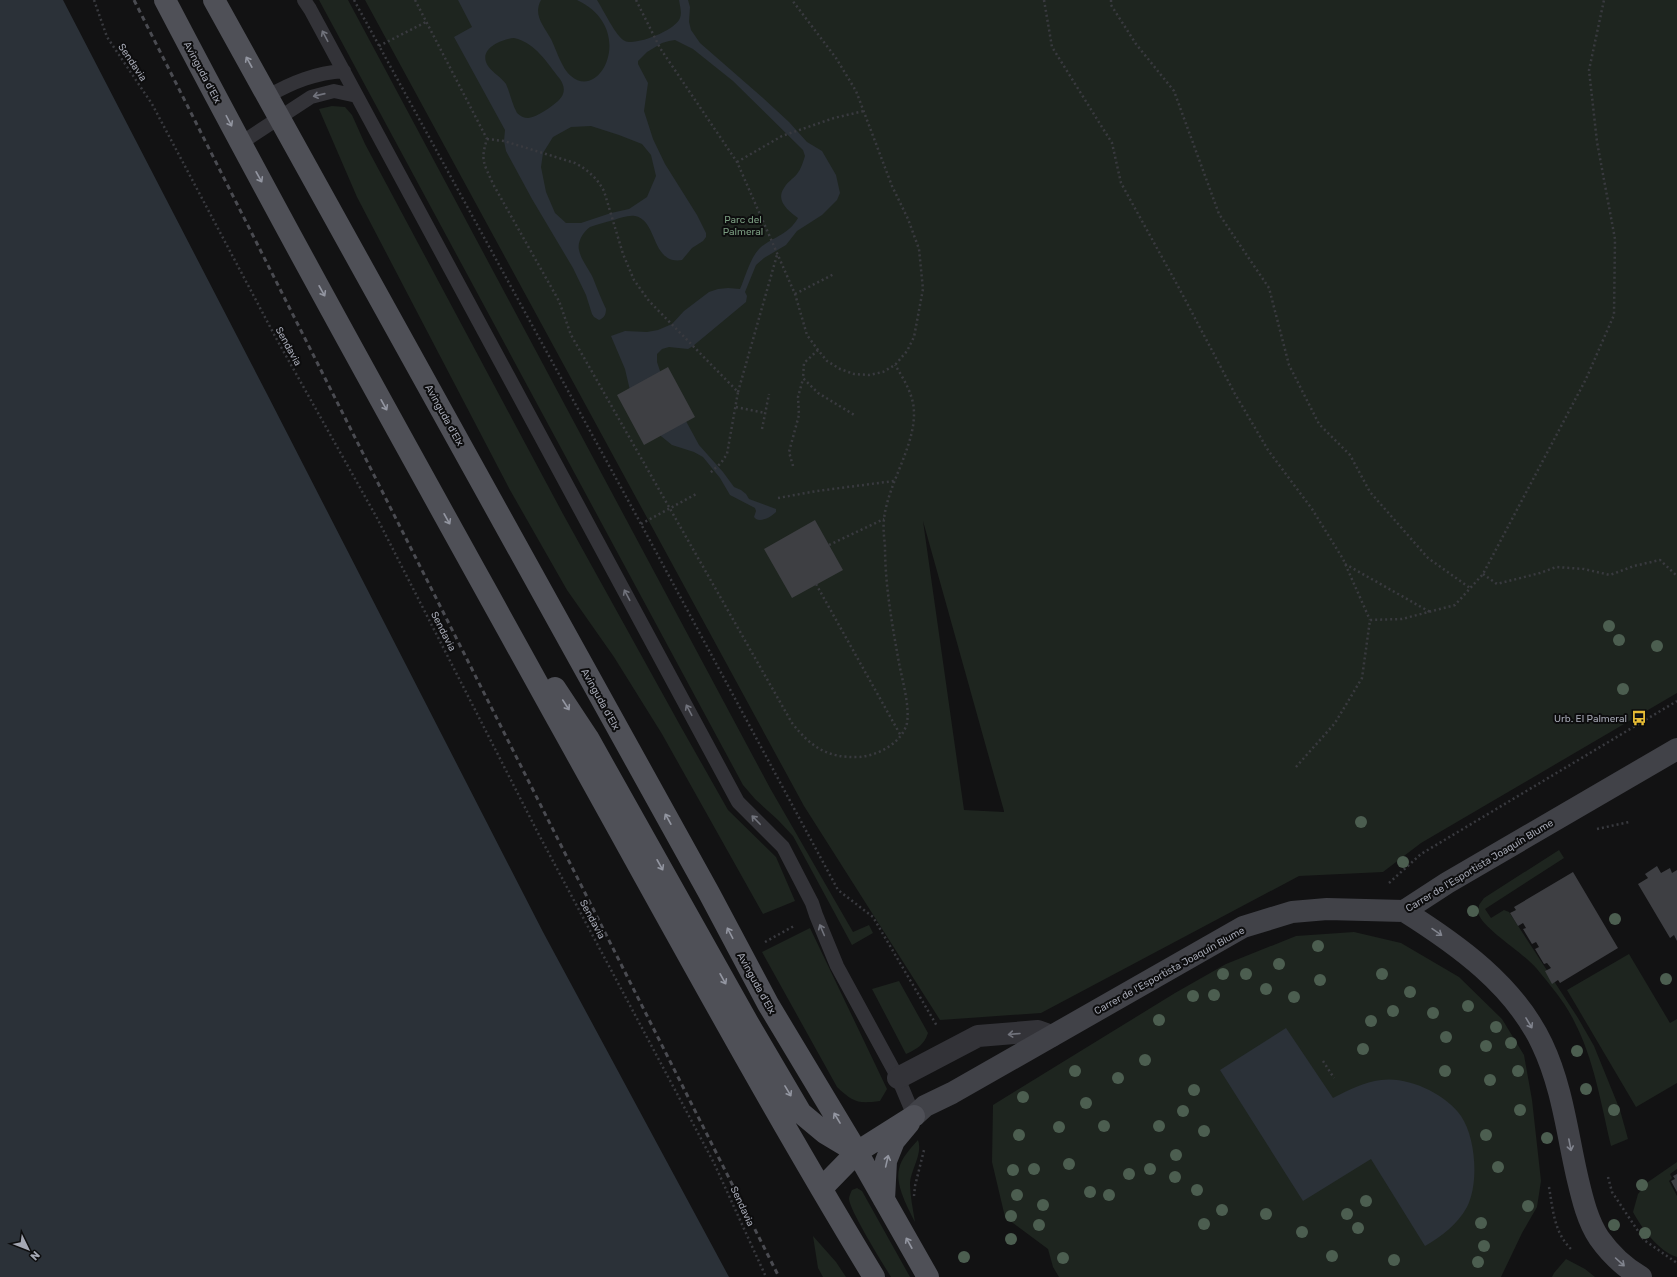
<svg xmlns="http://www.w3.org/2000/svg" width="1677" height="1277" font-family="Rubik,sans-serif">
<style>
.green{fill:#1e251f;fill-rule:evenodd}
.water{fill:#2b3138;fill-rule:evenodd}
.building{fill:#3e3f43}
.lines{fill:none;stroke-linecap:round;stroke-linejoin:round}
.path{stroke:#393a3f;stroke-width:2.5;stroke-dasharray:2 3;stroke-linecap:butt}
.lane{stroke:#333338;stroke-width:14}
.street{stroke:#333338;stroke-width:22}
.secondary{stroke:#414248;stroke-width:22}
.primary{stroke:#4f5057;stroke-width:22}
.rail{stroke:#4a4b51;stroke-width:3;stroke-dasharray:5 4;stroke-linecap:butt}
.tree{fill:#4c5e50}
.oneway{stroke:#71737c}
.oneway2{stroke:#9396a1}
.oneway3{stroke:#81848e}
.labels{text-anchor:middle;stroke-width:4;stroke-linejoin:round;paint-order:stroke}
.street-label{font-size:10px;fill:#a4a7b3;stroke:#0d0d0e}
.park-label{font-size:10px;fill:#7b9d81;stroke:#0d0d0e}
.poi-label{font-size:10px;fill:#a4a7b3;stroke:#0d0d0e;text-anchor:end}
</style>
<rect width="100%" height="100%" fill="#121213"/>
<!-- green -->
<path class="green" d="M319,0H348L770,788L853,932L869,925L873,933L852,945L793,836L778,820L755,799L743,785Z
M365,0H1677V693L1421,843L1383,872L1299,876L1041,1013L940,1020L804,806ZM923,521L1004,811V812L964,810Z
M332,106L345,107L352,115L365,144L563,514L681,727L728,810L776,857L795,901L763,914L662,734L614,657L567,590L510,490L357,197L319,109Z
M1559,850L1564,858L1485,909L1491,918L1504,910L1509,912L1578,1018L1594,1046L1620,1110L1628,1139L1611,1146C1601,1104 1594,1059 1574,1021C1565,1002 1550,985 1537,969C1523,952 1484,930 1478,913L1479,905L1484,898Z
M810,928L887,1089L880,1101C857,1104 853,1102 837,1087L762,952Z
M1354,932L1401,943L1459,977L1502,1019L1524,1055L1532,1100L1541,1181L1537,1207L1522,1233L1501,1277H1059L1053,1267L1048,1249L1005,1217L992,1162L993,1105L1175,993L1226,964L1296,936Z
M1629,954L1670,1023L1677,1019V1083L1636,1107L1567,990Z
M899,981L928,1033C924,1045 917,1049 906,1054L872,989Z
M918,1140C923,1154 911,1169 910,1183C910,1196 913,1209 915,1222C908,1208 895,1185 899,1169C901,1158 911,1148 918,1140Z
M1677,1162V1169L1670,1174L1672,1178L1669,1181L1677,1196V1257C1659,1252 1641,1227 1633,1212L1638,1194L1648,1182Z
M857,1188L862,1191L910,1277H891C883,1264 850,1211 849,1199C849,1196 851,1192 852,1190Z
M813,1236L836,1262L846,1277H823L818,1268Z
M1566,1259L1585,1269L1595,1277H1552L1554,1273Z"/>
<!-- water -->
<path class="water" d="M0,0H63L267,394L543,932L729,1277H0Z
M458,0H541C533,15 543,25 551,39C556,49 562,69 571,76C601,102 637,28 577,0H597C603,9 616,37 625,41C636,46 676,30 680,18C682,13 680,6 679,0H688L690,7L689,22L691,30L700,43L763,98L789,122L807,142L822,151L836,175L840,193L837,200L822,215L797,231L786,245L764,258L756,265L745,292L747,296L746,302L693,346L688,349L669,347L662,349L657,354V362L662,377L699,445L723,472L734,487L741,490L746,494L749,499L776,509V512C771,517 762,522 756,519L754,517L756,511L755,508L730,495L720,478L703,457L694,452L672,445L651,428L632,399L625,369L611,336L625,331L647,332L658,330L672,324L684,311L709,292L718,289L728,288L740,289C746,276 750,257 761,247C775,236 788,235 798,218C789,211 775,201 784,188C787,182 793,179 797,174C801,169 803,162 805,156L803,150L733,81L693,49L675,40L669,41L662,43L647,52L638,61V64L648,83L644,111L653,139L665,164L697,215L706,233V237L703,241L692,248L682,260C651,265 658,220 635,216C628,215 620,218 614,220C606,222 598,224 590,227C583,232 577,242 579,250C581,260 589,269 593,278C597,288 601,299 606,309C606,315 604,318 599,320L594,317L592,314L586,295L573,268L532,199L506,151L504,141L505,130L454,37L472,27ZM514,38C536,43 547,63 560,79C563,84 565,88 563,94C561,102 536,118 528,118C524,118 520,116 517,113C512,104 510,93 506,84C501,77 493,73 488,66C477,49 502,39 514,38ZM591,126L619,135L642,144L651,155L656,176L647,197L629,209L611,213L581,223H566L555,213L546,192L541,167L543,153L553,137L571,127Z
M1286,1028L1333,1098C1349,1090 1364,1082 1381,1080C1408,1076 1446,1094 1461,1116C1476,1138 1479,1184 1467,1207C1457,1225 1442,1236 1425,1246L1371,1159L1303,1201L1220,1070Z"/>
<!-- building -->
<path class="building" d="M668,367L695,417L644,445L617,395Z
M815,520L843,570L792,598L764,549Z
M1657,866L1661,873L1670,868L1672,873L1677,870V941L1674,935L1670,938L1638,884L1648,878L1645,874Z
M1573,872L1618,948L1560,983L1558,980L1552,984L1545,971L1551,968L1547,963L1544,964L1535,949L1539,947L1536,942L1532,944L1523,929L1526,928L1523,923L1518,926L1510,913L1516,910L1514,907Z
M1677,1174V1192L1671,1181L1675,1179L1673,1176Z"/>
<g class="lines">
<!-- path -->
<path class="path" d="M94,0L107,37L152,104L276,338L377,518L538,833L714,1163L766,1277
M354,0L641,524L838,890L873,917L937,1026
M415,0L487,139C480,161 484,163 493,184L559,301L571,335L595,377L792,723C811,747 827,758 858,757C878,756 902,743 907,723C910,706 902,679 899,663C892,624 885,585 885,546C884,537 883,528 884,519C888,481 920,440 913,403C910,389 902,376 895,365
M636,0L660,48L737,162L795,294L807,335L818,350L827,361L840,369L854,374L869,375L883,372L895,365L907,351L914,337L923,289L919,249L908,219L892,186L856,91L836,58L792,0
M1044,0L1052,47L1112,143L1121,183L1179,288L1235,394L1268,450L1312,509L1343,559L1370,620
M1111,0V5L1136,44L1174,91L1219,214L1269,288L1289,365L1319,424L1350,455L1370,492L1428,558L1470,588
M379,46L426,22
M487,139L504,141L575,163C588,170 597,178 604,191L623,254L634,280L649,301L738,392L727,454L721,463L710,473
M737,162L782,136L834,118L864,111
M795,294L834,274
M818,350L804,363L803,378L818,393L856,416
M738,392L777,255
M736,407L765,413
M762,429L769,394
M793,466L789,452L799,415L798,397L803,379
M778,498L817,491L894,481
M641,524L698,493
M829,545L884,519
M1345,564L1430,612
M1483,574L1497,584L1540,573L1556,567L1584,569L1610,575L1634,566L1660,560L1677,576
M816,584L901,736
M1296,767L1335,723L1362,678L1370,620L1402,619L1455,605L1483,574L1586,379L1614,315L1615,239L1597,142L1589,70L1604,0
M1597,829L1629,822
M1389,883L1421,854L1677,701
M765,942L794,926
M1323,1061L1334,1078
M1608,1177L1612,1192L1644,1240L1677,1263
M1549,1187C1553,1210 1554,1233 1572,1250
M914,1196L915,1186L924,1150"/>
<!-- lane -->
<path class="lane" d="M304,0L310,9L738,802L783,847L812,903L816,915L837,966L898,1078L914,1116
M268,96C293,82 315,73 344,71
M241,143L311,97L334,91L357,96"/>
<!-- street -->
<path class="street" d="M898,1078L978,1036L1038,1031L1052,1036"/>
<!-- secondary -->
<path class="secondary" d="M1404,911C1458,945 1514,985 1542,1044C1562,1086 1567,1132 1577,1176C1582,1197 1587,1220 1599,1238C1611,1255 1624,1267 1641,1277
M914,1116L925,1106L952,1093L1243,927L1292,912L1327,909L1404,911L1447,883L1677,749"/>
<!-- primary -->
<path class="primary" d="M165,0C291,241 424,478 555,715C660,903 762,1093 874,1277
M214,0L709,893L768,1004L857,1152L928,1277
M555,688L588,738L748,1023L801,1113L825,1133L855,1151
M822,1188L857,1152L914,1116
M884,1200L886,1161L894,1141L909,1123"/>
<!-- rail -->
<path class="rail" d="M134,0L779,1277"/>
</g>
<!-- trees -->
<g class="tree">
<circle cx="1609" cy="626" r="6"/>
<circle cx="1619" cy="640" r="6"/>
<circle cx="1657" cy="646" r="6"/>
<circle cx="1623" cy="689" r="6"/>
<circle cx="1361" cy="822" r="6"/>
<circle cx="1403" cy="862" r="6"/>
<circle cx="1473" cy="911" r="6"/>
<circle cx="1615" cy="919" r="6"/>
<circle cx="1318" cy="946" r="6"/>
<circle cx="1279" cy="964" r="6"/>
<circle cx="1223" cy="974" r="6"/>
<circle cx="1246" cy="974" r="6"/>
<circle cx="1382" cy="974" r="6"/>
<circle cx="1666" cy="979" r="6"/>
<circle cx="1320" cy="980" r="6"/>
<circle cx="1266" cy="989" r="6"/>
<circle cx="1410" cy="992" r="6"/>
<circle cx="1214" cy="995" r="6"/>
<circle cx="1193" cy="996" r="6"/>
<circle cx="1294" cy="997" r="6"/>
<circle cx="1468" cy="1006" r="6"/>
<circle cx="1393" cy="1011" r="6"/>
<circle cx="1433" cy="1013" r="6"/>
<circle cx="1159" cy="1020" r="6"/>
<circle cx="1371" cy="1021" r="6"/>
<circle cx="1496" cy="1027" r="6"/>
<circle cx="1446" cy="1037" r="6"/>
<circle cx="1511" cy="1043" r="6"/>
<circle cx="1486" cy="1046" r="6"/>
<circle cx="1363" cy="1049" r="6"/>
<circle cx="1577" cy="1051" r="6"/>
<circle cx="1145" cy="1060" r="6"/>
<circle cx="1075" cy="1071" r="6"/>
<circle cx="1445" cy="1071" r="6"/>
<circle cx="1518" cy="1071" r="6"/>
<circle cx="1118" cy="1078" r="6"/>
<circle cx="1490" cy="1080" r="6"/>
<circle cx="1586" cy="1089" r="6"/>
<circle cx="1194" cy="1090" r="6"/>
<circle cx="1023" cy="1097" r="6"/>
<circle cx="1086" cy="1103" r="6"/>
<circle cx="1520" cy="1110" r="6"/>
<circle cx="1614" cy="1110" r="6"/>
<circle cx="1183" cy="1111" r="6"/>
<circle cx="1104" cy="1126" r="6"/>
<circle cx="1159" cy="1126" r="6"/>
<circle cx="1059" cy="1127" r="6"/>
<circle cx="1204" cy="1131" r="6"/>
<circle cx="1019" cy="1135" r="6"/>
<circle cx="1486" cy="1135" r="6"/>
<circle cx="1547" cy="1138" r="6"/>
<circle cx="1176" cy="1155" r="6"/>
<circle cx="1069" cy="1164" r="6"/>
<circle cx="1498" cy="1167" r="6"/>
<circle cx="1034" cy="1169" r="6"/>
<circle cx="1150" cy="1169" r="6"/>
<circle cx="1013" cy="1170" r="6"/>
<circle cx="1129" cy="1174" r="6"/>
<circle cx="1175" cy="1177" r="6"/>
<circle cx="1642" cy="1185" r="6"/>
<circle cx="1197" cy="1190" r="6"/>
<circle cx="1090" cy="1192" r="6"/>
<circle cx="1017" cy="1195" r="6"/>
<circle cx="1109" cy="1195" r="6"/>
<circle cx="1366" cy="1201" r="6"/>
<circle cx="1043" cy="1205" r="6"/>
<circle cx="1528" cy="1206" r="6"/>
<circle cx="1222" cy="1210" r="6"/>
<circle cx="1266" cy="1214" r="6"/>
<circle cx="1347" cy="1214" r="6"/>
<circle cx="1011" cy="1216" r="6"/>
<circle cx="1481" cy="1223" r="6"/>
<circle cx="1204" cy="1224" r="6"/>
<circle cx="1039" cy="1225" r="6"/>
<circle cx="1614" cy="1225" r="6"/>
<circle cx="1358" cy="1228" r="6"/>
<circle cx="1302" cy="1232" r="6"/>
<circle cx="1645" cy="1233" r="6"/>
<circle cx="1011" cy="1239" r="6"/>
<circle cx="1484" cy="1246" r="6"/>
<circle cx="1332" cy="1256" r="6"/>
<circle cx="964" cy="1257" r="6"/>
<circle cx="1063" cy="1258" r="6"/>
<circle cx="1394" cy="1260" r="6"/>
<circle cx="1478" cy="1262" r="6"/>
</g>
<!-- one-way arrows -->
<defs><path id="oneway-shaft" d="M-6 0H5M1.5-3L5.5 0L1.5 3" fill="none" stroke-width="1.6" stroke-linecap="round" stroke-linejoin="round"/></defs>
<g class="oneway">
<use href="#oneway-shaft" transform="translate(325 36) rotate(-118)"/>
<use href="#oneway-shaft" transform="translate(319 95) rotate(167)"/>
<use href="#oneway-shaft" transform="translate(627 595) rotate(-118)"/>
<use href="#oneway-shaft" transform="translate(689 710) rotate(-118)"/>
<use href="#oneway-shaft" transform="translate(756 820) rotate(-134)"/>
<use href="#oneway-shaft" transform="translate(822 930) rotate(-113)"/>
<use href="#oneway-shaft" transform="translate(1014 1034) rotate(175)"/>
</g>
<g class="oneway2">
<use href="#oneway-shaft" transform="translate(249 62) rotate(-119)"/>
<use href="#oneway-shaft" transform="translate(229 121) rotate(62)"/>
<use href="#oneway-shaft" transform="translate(259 177) rotate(61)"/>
<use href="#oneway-shaft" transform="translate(322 291) rotate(61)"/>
<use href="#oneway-shaft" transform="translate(384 405) rotate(61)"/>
<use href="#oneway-shaft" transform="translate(447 519) rotate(61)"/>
<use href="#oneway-shaft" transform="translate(566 705) rotate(57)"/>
<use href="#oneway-shaft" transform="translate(668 819) rotate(-119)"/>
<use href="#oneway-shaft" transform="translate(660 865) rotate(61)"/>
<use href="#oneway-shaft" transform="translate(730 933) rotate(-118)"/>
<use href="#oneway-shaft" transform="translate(723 979) rotate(61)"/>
<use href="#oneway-shaft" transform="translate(788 1091) rotate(59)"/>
<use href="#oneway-shaft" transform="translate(837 1118) rotate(-121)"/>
<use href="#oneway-shaft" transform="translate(887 1161) rotate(-77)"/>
<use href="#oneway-shaft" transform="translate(909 1243) rotate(-119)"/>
</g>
<g class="oneway3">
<use href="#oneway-shaft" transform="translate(1437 932) rotate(35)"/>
<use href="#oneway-shaft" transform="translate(1529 1023) rotate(59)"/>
<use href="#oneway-shaft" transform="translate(1570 1145) rotate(79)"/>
<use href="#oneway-shaft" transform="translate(1620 1262) rotate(42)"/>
</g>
<!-- icons -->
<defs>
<g id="bus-bare" transform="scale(1.2)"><path d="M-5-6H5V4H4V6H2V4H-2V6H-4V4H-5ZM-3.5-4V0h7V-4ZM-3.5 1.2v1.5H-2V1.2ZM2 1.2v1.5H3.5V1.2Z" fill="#e7bc35" stroke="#0d0d0e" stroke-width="2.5" paint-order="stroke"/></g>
</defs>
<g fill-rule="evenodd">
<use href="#bus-bare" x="1639" y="718"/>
</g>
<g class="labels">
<!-- street labels -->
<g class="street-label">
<text transform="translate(133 62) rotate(56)" y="4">Sendavia</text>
<text transform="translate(203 72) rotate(62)" y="4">Avinguda d'Elx</text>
<text transform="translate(289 346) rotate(61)" y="4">Sendavia</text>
<text transform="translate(445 415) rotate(61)" y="4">Avinguda d'Elx</text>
<text transform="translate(444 631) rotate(63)" y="4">Sendavia</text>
<text transform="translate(601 699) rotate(61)" y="4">Avinguda d'Elx</text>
<text transform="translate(1479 865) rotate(-31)" y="4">Carrer de l'Esportista Joaquín Blume</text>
<text transform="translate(593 919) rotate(62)" y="4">Sendavia</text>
<text transform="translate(1169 970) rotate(-29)" y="4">Carrer de l'Esportista Joaquín Blume</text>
<text transform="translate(757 983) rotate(61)" y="4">Avinguda d'Elx</text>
<text transform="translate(743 1206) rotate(65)" y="4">Sendavia</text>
</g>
<!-- park labels -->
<g class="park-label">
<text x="743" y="223">Parc del<tspan x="743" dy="12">Palmeral</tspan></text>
</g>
<!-- poi labels -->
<g class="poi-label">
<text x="1627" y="722">Urb. El Palmeral</text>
</g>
</g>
<!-- north arrow -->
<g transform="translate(28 1249) rotate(133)" stroke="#0d0d0e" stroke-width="3" paint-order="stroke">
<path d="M0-3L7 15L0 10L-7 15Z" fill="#a4a7b3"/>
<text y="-6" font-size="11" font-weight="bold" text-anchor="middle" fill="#a4a7b3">N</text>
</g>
</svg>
